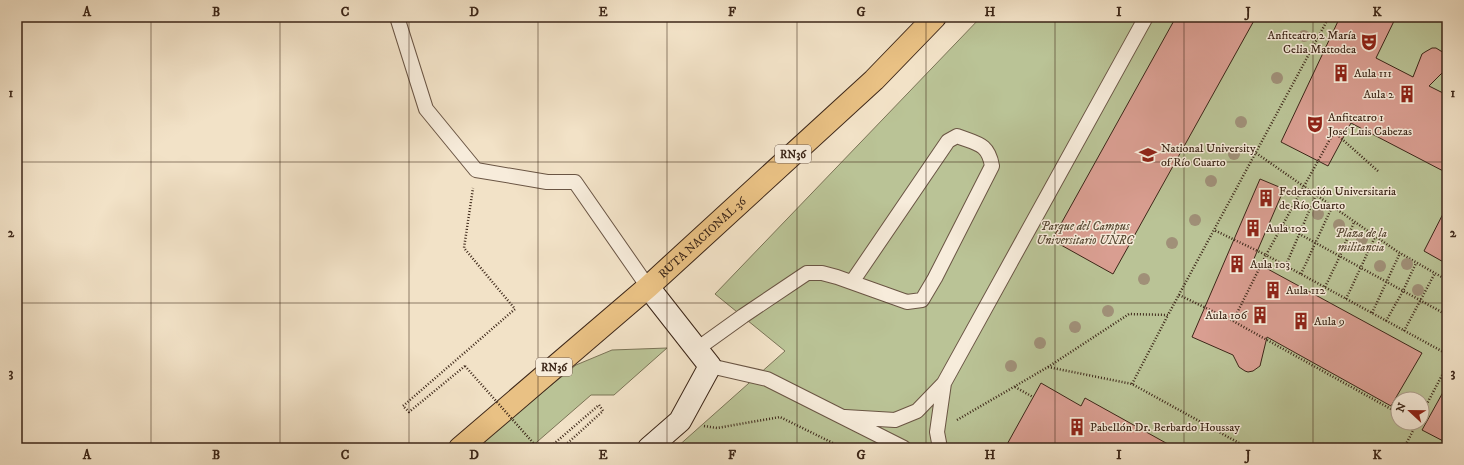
<svg xmlns="http://www.w3.org/2000/svg" width="1464" height="465" font-family="'IM FELL DW Pica',serif">
<style>
.green{fill:#bac396;stroke:#7b7457;fill-rule:evenodd}
.building{fill:#d99e91;stroke:#3c2618}
.lines{fill:none;stroke-linecap:round;stroke-linejoin:round}
.lane-casing{stroke:#6a5544;stroke-width:16}
.secondary-casing{stroke:#3c2618;stroke-width:24}
.highway-casing{stroke:#3c2618;stroke-width:24}
.path{stroke:#3c2618;stroke-width:2.5;stroke-dasharray:1 2;stroke-linecap:butt}
.lane{stroke:#f7ecdb;stroke-width:14}
.secondary{stroke:#f7ecdb;stroke-width:22}
.highway{stroke:#e9c184;stroke-width:22}
.path-bridge{stroke:#3c2618;stroke-width:2.5;stroke-dasharray:1 2;stroke-linecap:butt}
.tree{fill:#a09078}
.grid{fill:none;stroke:#3c2618;stroke-width:1;stroke-opacity:0.55}
.labels{text-anchor:middle;stroke-width:3;stroke-linejoin:round;paint-order:stroke}
.shield{fill:#f7ecdb;stroke:#746152;stroke-width:1}
.shield-label{font-size:11px;font-weight:bold;fill:#3c2618}
.poi-label{font-size:12px;fill:#3c2618;stroke:#f7ecdb;text-anchor:start}
.park-label{font-size:12px;font-style:italic;fill:#5c4d38;stroke:#f7ecdb}
.street-label{font-size:12px;fill:#3c2618;stroke:#f7ecdb}
.neatline{fill:none;stroke:#3c2618;stroke-width:1.5}
.grid-label{font-size:13px;text-anchor:middle;font-weight:bold;fill:#3c2618}
</style>
<rect width="100%" height="100%" fill="#f2e2c7"/>
<filter id="stains"><feTurbulence type="fractalNoise" baseFrequency=".005" numOctaves="4"/><feColorMatrix values="0 0 0 0 .2 0 0 0 0 .09 0 0 0 0 .02 0 0 0 .5 -.17"/></filter>
<radialGradient id="worn" r=".72"><stop offset=".6" stop-color="#630" stop-opacity="0"/><stop offset="1" stop-color="#630" stop-opacity=".3"/></radialGradient>
<!-- green -->
<path class="green" d="M981,17H1447V448H676L785,351L715,294ZM1398,399H1422V423H1398Z
M667,348L614,395H591L530,448H474L576,365L612,350Z"/>
<!-- building -->
<path class="building" d="M1176,17H1256L1113,274L1052,240Z
M1340,17H1396L1376,58L1413,77L1422,54L1425,52L1432,48H1436L1444,53L1447,57V66L1445,70L1429,86L1447,95V173L1351,123L1328,166L1281,142Z
M1260,179L1284,189L1253,261L1422,353L1391,406L1267,337L1260,366L1253,371L1248,372L1245,371L1239,367L1233,355L1192,337Z
M1447,206V264L1424,251Z
M1041,383L1081,406L1085,398L1175,448H1005Z
M1447,385V443L1422,430Z"/>
<g class="lines">
<!-- lane casing -->
<g class="lane-casing">
<path id="lane" d="M397,17L426,109L476,170L547,182H575L648,287
M697,349L743,316L807,273H822L837,277L907,302L922,300L935,278L992,166C988,143 977,144 957,136L948,141L852,282
M710,366L767,379L904,448
M845,417L895,420L917,411L944,383L1146,17
M940,448L937,432L944,383"/>
</g>
<!-- secondary casing -->
<g class="secondary-casing">
<path id="secondary" d="M648,287L710,366L680,421L649,448"/>
</g>
<!-- highway casing -->
<g class="highway-casing">
<g id="highway">
<path id="s1" d="M460,448L648,287L874,80L935,17"/>
</g>
</g>
<!-- path -->
<path class="path" d="M1256,153L1398,252L1447,280
M1378,171L1334,132L1266,255L1447,354
M1283,225L1447,315
M1286,265L1316,195
M1301,274L1332,207
M1325,287L1340,256L1354,222
M1179,295L1233,321L1266,255L1214,230
M1346,299L1375,237
M1372,313L1400,253
M1233,321L1398,413
M1386,321L1403,291L1416,263
M1404,331L1435,273
M465,366L409,412L403,406L515,309L464,248L473,188
M1048,367L1132,384L1248,448
M1132,384L1168,315
M1015,387L1033,397
M1422,413L1447,366
M957,420L1048,367L1129,314L1168,315L1329,17
M704,426L717,428L780,417L843,448
M534,448L536,446
M549,448L599,405L603,411L562,448
M1404,448L1417,423"/>
<!-- lane -->
<use href="#lane" class="lane"/>
<!-- secondary -->
<use href="#secondary" class="secondary"/>
<!-- highway -->
<use href="#highway" class="highway"/>
<!-- path-bridge -->
<path class="path-bridge" d="M465,366L536,446"/>
</g>
<!-- trees -->
<g class="tree">
<circle cx="1304" cy="36" r="6"/>
<circle cx="1277" cy="78" r="6"/>
<circle cx="1241" cy="122" r="6"/>
<circle cx="1234" cy="154" r="6"/>
<circle cx="1211" cy="181" r="6"/>
<circle cx="1318" cy="214" r="6"/>
<circle cx="1195" cy="220" r="6"/>
<circle cx="1339" cy="225" r="6"/>
<circle cx="1362" cy="239" r="6"/>
<circle cx="1172" cy="243" r="6"/>
<circle cx="1407" cy="264" r="6"/>
<circle cx="1380" cy="266" r="6"/>
<circle cx="1144" cy="279" r="6"/>
<circle cx="1418" cy="290" r="6"/>
<circle cx="1108" cy="311" r="6"/>
<circle cx="1075" cy="327" r="6"/>
<circle cx="1040" cy="343" r="6"/>
<circle cx="1011" cy="366" r="6"/>
</g>
<!-- grid -->
<path class="grid" d="M151,17V448M280,17V448M409,17V448M538,17V448M667,17V448M797,17V448M926,17V448M1055,17V448M1184,17V448M1313,17V448M17,162H1447M17,303H1447"/>
<!-- icons -->
<defs>
<g id="theatre-bare" transform="scale(1.38)"><path d="M-5-5.5Q0-4 5-5.5V0Q5 5 0 6Q-5 5-5 0ZM-3.3-2.5H-1v1.5H-3.3ZM1-2.5H3.3v1.5H1ZM-2.8 1Q0 5.5 2.8 1Z" fill="#8f2418" stroke="#f7ecdb" stroke-width="2.5" paint-order="stroke"/></g>
<g id="building-bare" transform="scale(1.38)"><path d="M-4-6H4V6H1V3H-1V6H-4ZM-2.5-4.3h1.7v1.8h-1.7ZM.8-4.3h1.7v1.8H.8ZM-2.5-1h1.7V.8h-1.7ZM.8-1h1.7V.8H.8Z" fill="#8f2418" stroke="#f7ecdb" stroke-width="2.5" paint-order="stroke"/></g>
<g id="university-bare" transform="scale(1.38)"><path d="M0-5L7-2L0 1L-7-2ZM-4 1L0 2.5L4 1V4Q0 6-4 4Z" fill="#8f2418" stroke="#f7ecdb" stroke-width="2.5" paint-order="stroke"/></g>
</defs>
<g fill-rule="evenodd">
<use href="#theatre-bare" x="1369" y="42"/>
<use href="#building-bare" x="1341" y="73"/>
<use href="#building-bare" x="1407" y="94"/>
<use href="#theatre-bare" x="1315" y="124"/>
<use href="#university-bare" x="1148" y="155"/>
<use href="#building-bare" x="1266" y="198"/>
<use href="#building-bare" x="1253" y="228"/>
<use href="#building-bare" x="1237" y="264"/>
<use href="#building-bare" x="1273" y="290"/>
<use href="#building-bare" x="1260" y="315"/>
<use href="#building-bare" x="1301" y="321"/>
<use href="#building-bare" x="1077" y="427"/>
</g>
<g class="labels">
<!-- shield labels -->
<g class="shield">
<rect x="775" y="145" width="36" height="18" rx="3"/>
<rect x="536" y="358" width="36" height="18" rx="3"/>
</g>
<g class="shield-label">
<text x="793" y="158">RN36</text>
<text x="554" y="371">RN36</text>
</g>
<!-- poi labels -->
<g class="poi-label">
<text x="1356" y="39" text-anchor="end">Anfiteatro 2 María<tspan x="1356" dy="14">Celia Mattodea</tspan></text>
<text x="1354" y="77">Aula 111</text>
<text x="1394" y="98" text-anchor="end">Aula 2</text>
<text x="1328" y="121">Anfiteatro 1<tspan x="1328" dy="14">José Luis Cabezas</tspan></text>
<text x="1161" y="152">National University<tspan x="1161" dy="14">of Río Cuarto</tspan></text>
<text x="1279" y="195">Federación Universitaria<tspan x="1279" dy="14">de Río Cuarto</tspan></text>
<text x="1266" y="232">Aula 102</text>
<text x="1250" y="268">Aula 103</text>
<text x="1286" y="294">Aula 112</text>
<text x="1247" y="319" text-anchor="end">Aula 106</text>
<text x="1314" y="325">Aula 9</text>
<text x="1090" y="431">Pabellón Dr. Berbardo Houssay</text>
</g>
<!-- park labels -->
<g class="park-label">
<text x="1085" y="230">Parque del Campus<tspan x="1085" dy="14">Universitario UNRC</tspan></text>
<text x="1361" y="237">Plaza de la<tspan x="1361" dy="14">militancia</tspan></text>
</g>
<!-- street labels -->
<g class="street-label">
<text dy="4" stroke="none"><textPath href="#s1" startOffset="321">RUTA NACIONAL 36</textPath></text>
</g>
</g>
<!-- margin -->
<rect width="1464" height="465" fill="none" stroke="#f2e2c7" stroke-width="44"/>
<!-- north arrow -->
<g transform="translate(1410 411) rotate(292)"><circle r="19" fill="#f7ecdb" stroke="#ac9d8d"/>
<path d="M0-3L7 15L0 10L-7 15Z" fill="#8f2418"/>
<text y="-6" font-size="11" font-weight="bold" text-anchor="middle" fill="#3c2618">N</text>
</g>
<rect x="22" y="22" width="1420" height="421" class="neatline"/>
<g class="grid-label">
<text x="87" y="16">A</text>
<text x="216" y="16">B</text>
<text x="345" y="16">C</text>
<text x="474" y="16">D</text>
<text x="603" y="16">E</text>
<text x="732" y="16">F</text>
<text x="861" y="16">G</text>
<text x="990" y="16">H</text>
<text x="1119" y="16">I</text>
<text x="1248" y="16">J</text>
<text x="1377" y="16">K</text>
<text x="11" y="97">1</text>
<text x="1453" y="97">1</text>
<text x="11" y="237">2</text>
<text x="1453" y="237">2</text>
<text x="11" y="377">3</text>
<text x="1453" y="377">3</text>
<text x="87" y="459">A</text>
<text x="216" y="459">B</text>
<text x="345" y="459">C</text>
<text x="474" y="459">D</text>
<text x="603" y="459">E</text>
<text x="732" y="459">F</text>
<text x="861" y="459">G</text>
<text x="990" y="459">H</text>
<text x="1119" y="459">I</text>
<text x="1248" y="459">J</text>
<text x="1377" y="459">K</text>
</g>
<rect width="100%" height="100%" filter="url(#stains)"/>
<rect width="100%" height="100%" fill="url(#worn)"/>
</svg>
